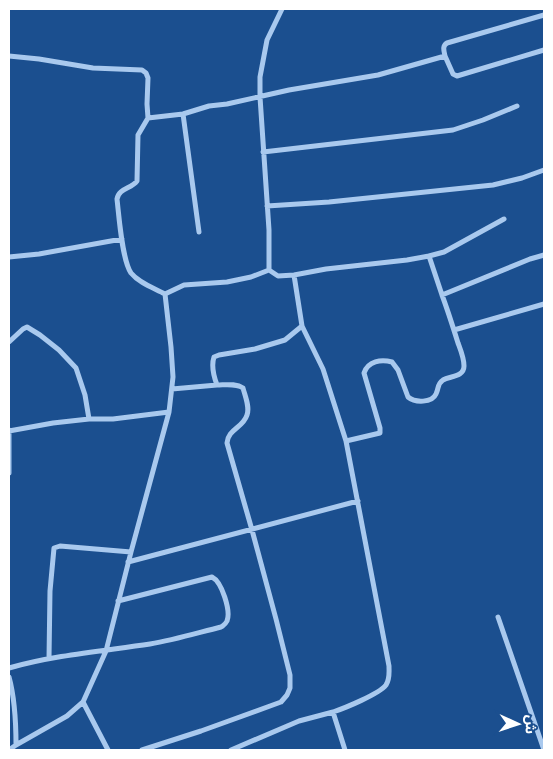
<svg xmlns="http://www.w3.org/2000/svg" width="553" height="759" font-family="Inter,'Noto Sans Arabic',sans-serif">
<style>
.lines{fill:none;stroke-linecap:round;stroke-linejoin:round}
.street{stroke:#a9c9ee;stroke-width:5}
</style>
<rect width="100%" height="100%" fill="#1b4f8f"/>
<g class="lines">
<!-- street -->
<path class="street" d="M9,56L39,59L93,68L142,70L146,73L148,78L147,104L148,118L183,114L209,106L227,104L289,90L378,75L445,56C444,51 442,46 447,43L544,15
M445,56L453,74L457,76L544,50
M183,114L199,232
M148,118L138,135L137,181C131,189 119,188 117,199C119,216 122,260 131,273C139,283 154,288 165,294
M263,152L453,130L483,120L517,106
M267,206L329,202L493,185L522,178L544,170
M429,256L444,252L504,219
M9,257L39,254L122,239
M269,270L278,276L294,275L326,269L407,260L429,256L442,295L530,259L544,255
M294,275L302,326L323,369L346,441L389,666C389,673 390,679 386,685C379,694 345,708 333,712L345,750
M454,330L544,304
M9,342L23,329L27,327L40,335L59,350L76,368L85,395L89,419
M172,389L217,385C214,377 211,366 214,357L219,355L255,349L285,340L302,326
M9,430V473
M9,431L53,423L89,419H113L169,412
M346,441L380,433V428L364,373C368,361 381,359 392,362L398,370L408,397C415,403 432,403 436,394C439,388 437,384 443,380C450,376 464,377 464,366C464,358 461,351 458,343C453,327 448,311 442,295
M128,562L358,501
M498,617L544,750
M49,658L50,591L54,548L60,546L131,552
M9,668C55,655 103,651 150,644C174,640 197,633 221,627C224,625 225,625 227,621C231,611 222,582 212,577L118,601
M9,677C15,699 16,722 16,745
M83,702L108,750
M9,750L16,745L67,716L83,702L106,651L131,552L169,412L173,377L171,347L165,294L184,285L227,282L251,277L269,270V230L260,97V77L267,40L282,9
M142,750L201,731L281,702L287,695L290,688V675L276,619L252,530L227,443C228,429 243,428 247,415C250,407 245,396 243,388C236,383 225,385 217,385
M231,750L299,721L333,712"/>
</g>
<!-- border -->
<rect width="553" height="759" fill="none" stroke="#ffffff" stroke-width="20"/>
<!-- north arrow -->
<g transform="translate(518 724) rotate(93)" stroke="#1b4f8f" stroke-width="4" paint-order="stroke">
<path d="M0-4L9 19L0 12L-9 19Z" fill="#ffffff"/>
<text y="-8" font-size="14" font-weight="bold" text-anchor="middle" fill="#ffffff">ش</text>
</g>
</svg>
